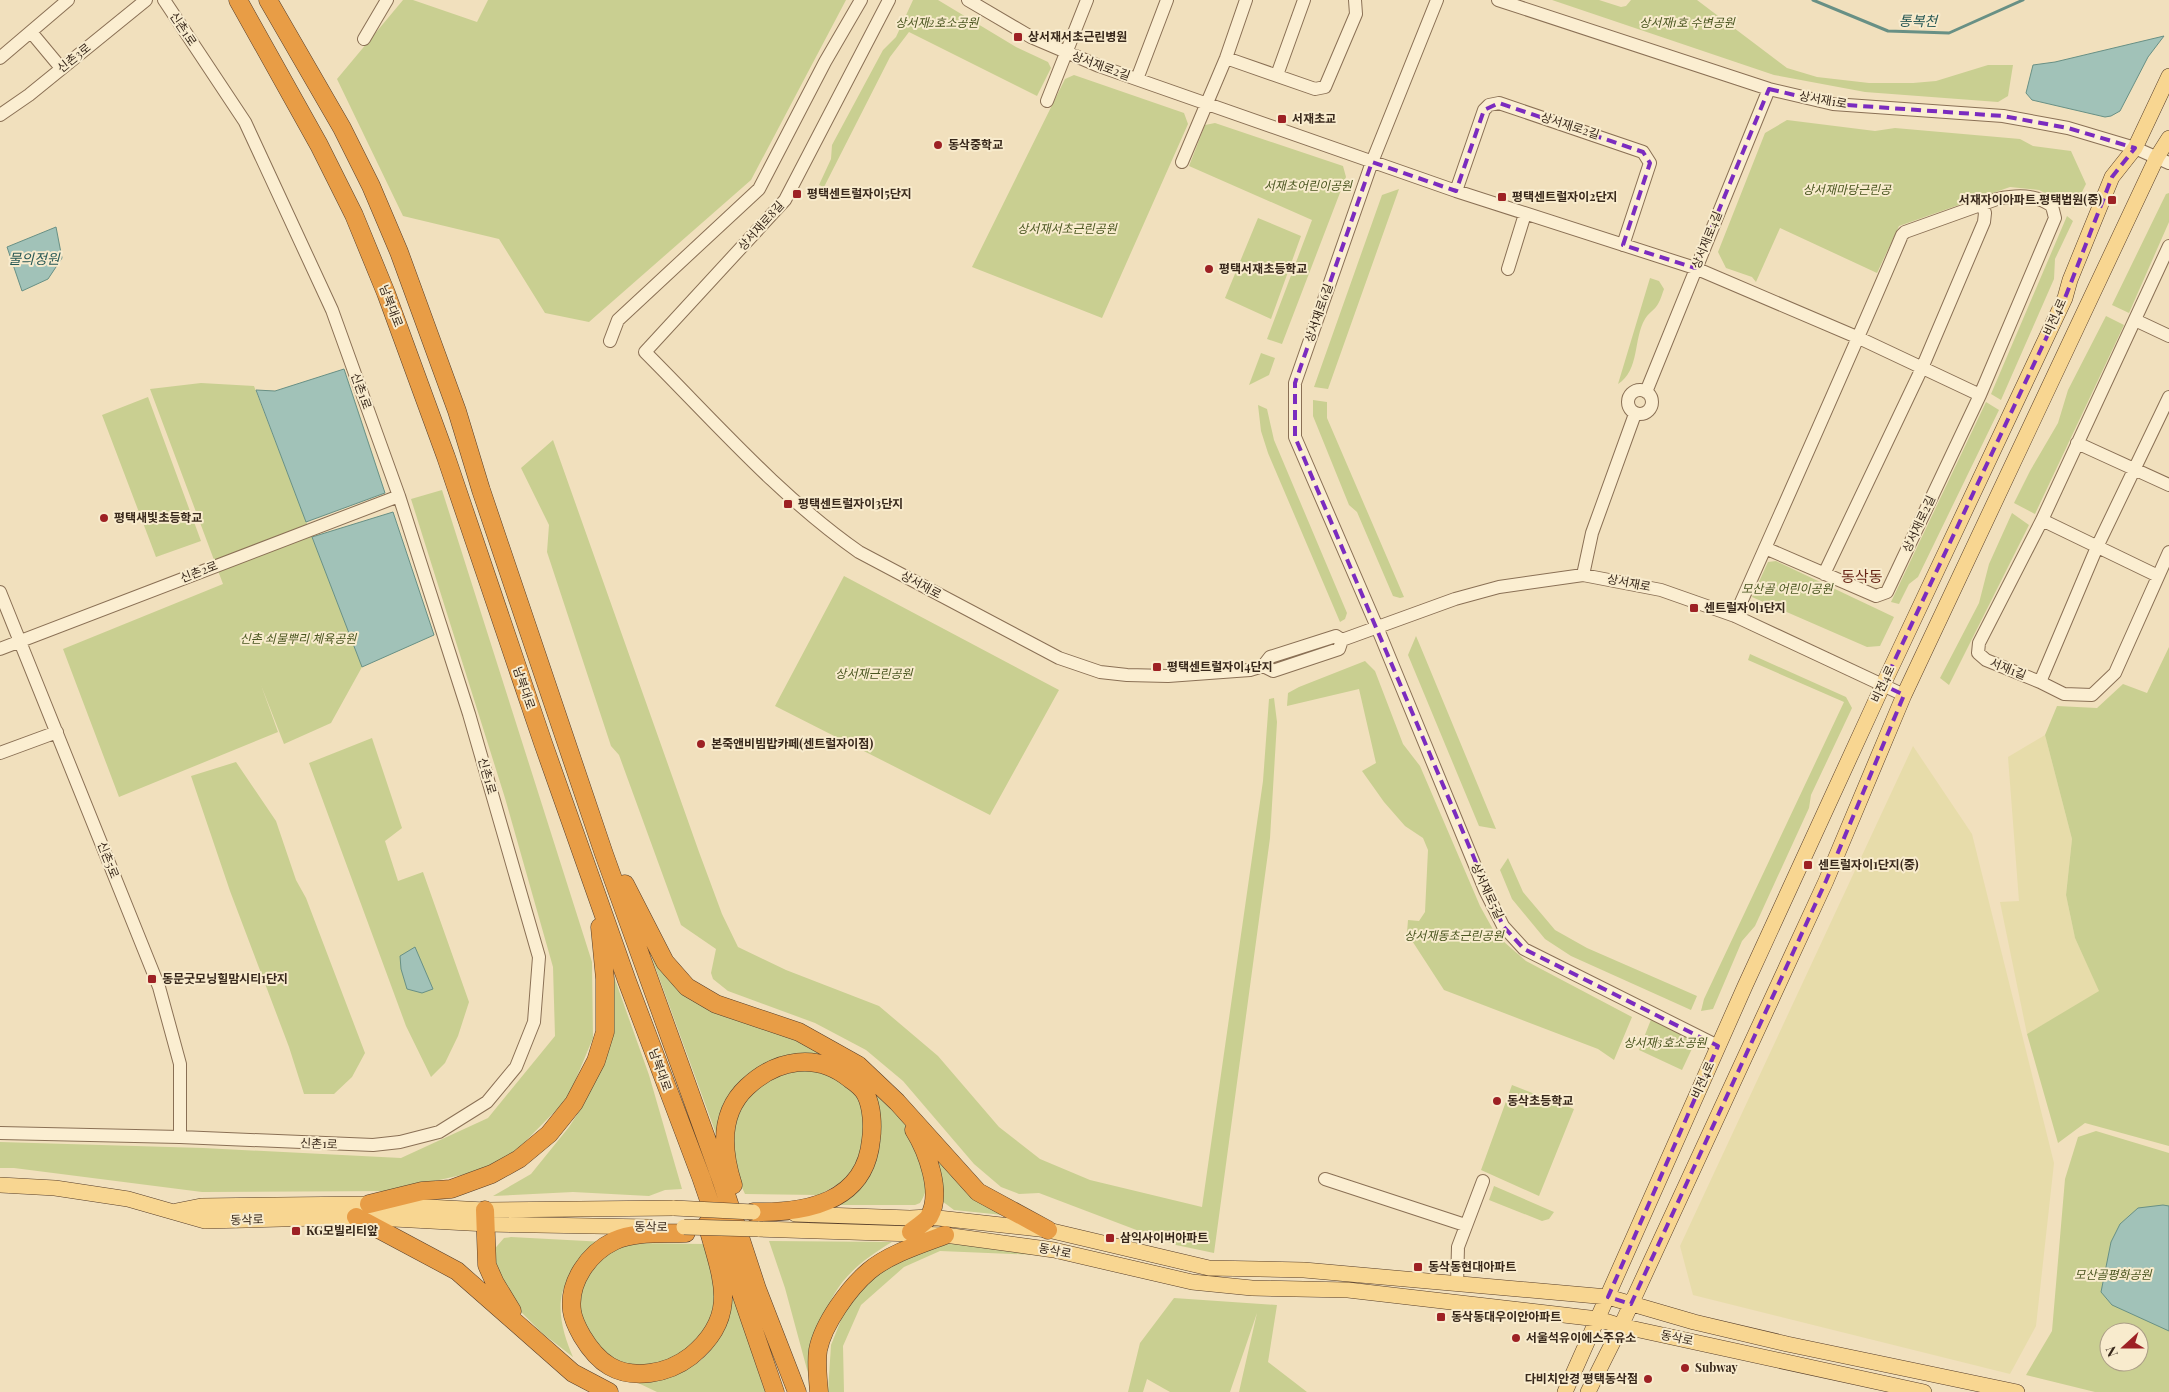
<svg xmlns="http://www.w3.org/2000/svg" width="2169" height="1392" font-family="'Playfair Display','Noto Sans KR',serif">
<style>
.farmland{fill:#e7dcaa}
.green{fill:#c9cf91;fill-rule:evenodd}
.water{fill:#a1c2b8;stroke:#689085}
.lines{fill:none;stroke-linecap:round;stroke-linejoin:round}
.stream{stroke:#689085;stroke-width:3}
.minor-casing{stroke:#8a7055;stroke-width:14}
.major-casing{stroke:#573e2a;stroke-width:16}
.highway-casing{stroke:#573e2a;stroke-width:19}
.minor{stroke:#fbeed1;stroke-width:12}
.major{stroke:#f8d691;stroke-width:15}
.highway{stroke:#e89d46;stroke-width:18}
.major-bridge-casing{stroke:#573e2a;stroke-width:16;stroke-linecap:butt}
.major-bridge{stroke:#f8d691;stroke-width:15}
.marked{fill:none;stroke:#7b2cbf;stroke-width:4;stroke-dasharray:10 6;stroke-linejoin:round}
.poi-dot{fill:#9d2124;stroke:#f8ebcd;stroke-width:2}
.labels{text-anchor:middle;stroke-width:4;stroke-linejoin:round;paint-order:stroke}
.park-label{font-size:12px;font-style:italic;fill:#4a5620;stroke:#f8ebcd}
.street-label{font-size:12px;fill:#38281b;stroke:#f8ebcd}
.poi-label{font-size:12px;font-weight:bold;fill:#38281b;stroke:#f8ebcd;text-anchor:start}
.water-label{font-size:14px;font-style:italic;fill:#295955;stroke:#f8ebcd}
.quarter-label{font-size:15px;fill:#682617;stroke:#f8ebcd}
</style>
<rect width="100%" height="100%" fill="#f1e0bd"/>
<!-- farmland -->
<path class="farmland" d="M2045,735L2072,839L2066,895L2075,938L2100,992L2027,1034L2000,902L2019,901L2008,757Z
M1913,746L1972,834L2054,1163L2036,1326L2010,1374L1693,1295L1680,1246Z"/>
<!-- green -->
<path class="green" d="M403,0H413L477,22L488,0H846L751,180L589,322L545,313L499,239L403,216L337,79Z
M913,0H938L1016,47L1048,62L1051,68L1037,96L909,32L890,57L824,187L819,185L831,159L832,145L883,50L896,37Z
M1552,0H1599L1621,7L1626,6L1631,0H1697L1787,68L1817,77L1869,83H1913L1936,81L1988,65H2013L2008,96L1998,102L1865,92L1774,75Z
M1074,75L1184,113L1188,124L1102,318L972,267L1065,79Z
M1787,120L1875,131L1895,128L2020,139L2033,146L2071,151L2086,184L2074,208L2039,190L2010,187L1899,226L1877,273L1780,228L1756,282L1752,277L1726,268L1718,252L1765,133Z
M1215,123L1343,166L1346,177L1282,344L1267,339L1312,220L1189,166L1205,125Z
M1399,189L1328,389L1314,387L1382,195Z
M2169,193V222L2129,313L2112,305L2166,194Z
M2067,216L2073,221L2055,259L2054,279L2001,400L1991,394Z
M1258,218L1301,236L1271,319L1225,298Z
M1650,278L1659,281L1664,289C1662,294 1661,299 1658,304C1655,310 1648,313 1645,319C1633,339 1640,370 1618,384Z
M2106,316L2124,325L2035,514L2014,503L2030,471L2058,423L2068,390Z
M1261,353L1275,358L1269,375L1249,385Z
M201,383L254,386L362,667L331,723L284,744L261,685L278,732L119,797L63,649L223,584L150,389Z
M148,397L201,541L156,557L102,415Z
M1313,400L1327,402V418L1404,597L1400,598L1393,596L1357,512L1349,505L1313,416Z
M1986,402L1999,410L1918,577L1909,584L1899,604L1891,602Z
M1258,405L1267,409L1274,440L1347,613L1345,619L1340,622L1268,453L1261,431Z
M553,440L699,852L722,914L738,947L786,970L879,1006L938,1056L999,1127L1040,1159L1090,1180L1202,1207L1263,781L1269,699L1274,698L1277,722L1270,838L1214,1253L1176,1245L1039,1193L1019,1194L1001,1187L974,1164L903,1081L866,1050L815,1023L728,991L713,979L711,973L716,949L681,925L619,755L611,746L547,552L549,525L521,468Z
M442,490L592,962L593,1038L568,1098L508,1159L466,1174L390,1191L202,1192L14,1168H0V1142L203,1148L401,1158L488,1118L555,1036L553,967L505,798L411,499Z
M2012,513L2029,525L1949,685L1940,678L1979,603L1989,564Z
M1776,561L1894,617L1880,646L1867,647L1752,597L1768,562Z
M844,576L1059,690L990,815L775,706Z
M1416,636L1419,643L1496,829L1479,826L1408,655Z
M2169,647V1146L2085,1123L2058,1143L2027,1034L2099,991L2075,938L2066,895L2072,839L2045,735L2057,706L2097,708L2123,684L2147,693Z
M1750,654L1846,697L1852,708L1811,795L1809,808L1755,926L1742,941L1713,1009L1701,1011L1704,999L1844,702L1748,660Z
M1365,661L1375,671L1403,744L1420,766L1480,906L1496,935L1526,961L1632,1017L1614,1060L1598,1049L1444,990L1407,933L1408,920L1419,921L1425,912L1428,850L1423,838L1405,826L1384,802L1362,771L1376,763L1359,689L1287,706L1288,693L1299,687Z
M372,738L402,828L385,841L398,881L423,872L469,1002L458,1036L445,1063L431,1077L406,1026L309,763Z
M236,762L276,821L296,880L306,898L365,1053L352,1077L334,1094H304L289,1047L230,891L191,776Z
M1508,858L1523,892L1555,930L1587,948L1697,996L1691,1010L1571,956L1545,939L1512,899L1500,870Z
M649,950C667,976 689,1002 718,1014C731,1019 746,1020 759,1024C784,1032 805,1043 828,1055C835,1059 842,1061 848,1066C873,1085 905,1117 918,1146C926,1165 932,1185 920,1203L915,1205H829C842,1196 855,1188 864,1175C896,1130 875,1076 824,1060C818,1058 812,1054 806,1054C791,1053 769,1064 757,1073C726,1094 722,1106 719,1142Z
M612,971L649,1075L682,1189L665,1190L649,1196L573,1192L493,1196L531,1174L569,1127L584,1104L599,1071Z
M1652,1017L1697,1038L1682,1070L1639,1050Z
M817,1067L853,1088L863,1103L866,1148L847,1179L819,1195L745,1194L732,1166V1129L739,1109L751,1091L771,1075Z
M1512,1085L1574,1109L1539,1196L1481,1170Z
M2096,1131L2169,1153V1392H2095L2026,1375L2052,1331L2065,1179L2078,1137ZM2109,1332H2139V1362H2109Z
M931,1150L1003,1215L954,1210L942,1201Z
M1494,1186L1554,1212L1549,1219L1542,1221L1489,1200Z
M511,1237L605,1242C594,1253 578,1265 569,1278C553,1301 563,1334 573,1357L542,1333L510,1301L491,1253L504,1238Z
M769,1241L892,1242C823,1283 822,1314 812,1388L785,1288Z
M631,1243L704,1244L717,1291L708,1328L681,1358L641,1369L607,1358L581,1325L578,1292L601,1255Z
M948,1243L1038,1255L940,1251L904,1267L861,1305L843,1346L844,1392H828L831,1345L849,1300L886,1267Z
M733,1293L765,1392H657L636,1382C653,1377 673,1375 689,1368C716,1355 730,1320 733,1293Z
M1174,1298L1277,1305L1268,1362L1307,1392H1239L1257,1313L1230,1392H1170L1147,1379L1143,1392H1128L1140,1343Z"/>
<!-- water -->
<path class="water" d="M2164,36L2148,57L2120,111L2111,116L2105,117L2032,100L2026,93L2033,65L2055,62Z
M56,227L62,258L48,279L22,291L7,247Z
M344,369L385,493L306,522L256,390L275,391Z
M393,512L434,635L362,667L312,537Z
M415,947L433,989L422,993L407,989L401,969L400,956Z
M2163,1205L2169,1206V1331L2112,1305L2101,1292L2111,1242L2120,1224L2138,1208Z"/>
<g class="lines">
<!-- stream -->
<path class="stream" d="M1813,0L1888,31L1949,33L2023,0"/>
<!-- minor casing -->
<g class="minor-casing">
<path id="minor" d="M889,0L785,200L645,352C714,421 779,496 859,552L1059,658L1100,672L1127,675L1168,676L1250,670L1263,666L1273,671L1339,649L1342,640L1455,599L1499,587L1583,575L1661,590L1735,616L1904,695
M968,0L1031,37L1099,66L1456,191L1695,268L1859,338L1980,395
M1437,0L1372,162L1295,383V437L1377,627L1485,890L1503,926L1524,949L1718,1046
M1498,0L1769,89L1833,104L2003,116L2068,128L2135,148L2169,163
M31,32L61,68
M364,39L387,0
M0,58L68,0
M1226,58L1315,89L1325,87L1356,14L1355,0
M1277,75L1304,0
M1137,79L1167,0
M1047,101L1087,0
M0,115L29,95L146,0
M1182,162L1226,58L1246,0
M1456,191L1484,110L1489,105L1499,103L1643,152L1650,163L1623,245
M2169,246L2042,520L1979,643L1978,653L1986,660L2040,682L2064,694L2092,695L2115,673L2169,552
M1508,269L1525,214
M2135,320L2169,336
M610,341L618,320L759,189L825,62L861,0
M1628 402a12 12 0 1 1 24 0a12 12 0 1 1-24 0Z
M1646,392L1769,89
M2077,443L2169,485
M2042,520L2158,576
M1824,574L1922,368L1984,222L1985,213L1982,204
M1583,575L1592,533L1635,414
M0,592L159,987L180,1064V1137
M1735,616C1791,489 1848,363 1902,235L1905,232L1997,199C2017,195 2035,194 2052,206L2055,218L1980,395L1887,592L1876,596L1765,548
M0,649L399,496
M1263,666L1270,657L1336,636L1342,640
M2040,682L2097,547L2169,397
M0,753L57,732
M0,1133L180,1137L373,1145L400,1142L439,1132L487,1102L516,1067L534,1022L539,957L469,714L399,496L332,310L245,122L164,0
M1325,1179L1465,1225
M1457,1284L1458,1247L1483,1181"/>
</g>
<!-- major casing -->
<g class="major-casing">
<path id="major" d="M0,1185L55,1188L128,1199L205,1221L356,1217L487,1224L650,1227
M176,1211L201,1206L369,1204L485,1210L674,1208
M795,1214L910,1218L929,1217L1048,1230L1209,1268L1304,1270L1608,1297L1694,1322L1787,1344L2017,1392
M758,1229L945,1235L1054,1250L1192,1282L1252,1288L1348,1290L1598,1319L1621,1326L1924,1392
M1565,1392L1745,986L1883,685L2065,298L2070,280L2112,177L2135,148L2169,76
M1588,1392L1621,1326L1826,881L1904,695L2157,157L2169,138"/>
</g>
<!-- highway casing -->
<g class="highway-casing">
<path id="highway" d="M238,0L319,145L354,215L386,293L446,457L543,743L627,981L701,1177L775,1392
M268,0L342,128L371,186L399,252L457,411L481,490L604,854L722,1182L757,1289L797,1392
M625,884L665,962L687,987L716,1004L799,1032L858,1065L897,1102L978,1192L1048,1230
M733,1185C722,1151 719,1113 747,1087C777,1059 817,1052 850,1079C856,1083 863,1088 866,1095C872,1107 873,1126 871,1140C865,1203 806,1213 753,1212
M369,1204L422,1191L451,1189L492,1174L519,1159L549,1134L574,1103L596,1061L605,1032V979L600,927
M485,1210L487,1265L495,1283L512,1311
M356,1217L457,1271L573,1373L609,1392
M911,1232C916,1228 925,1222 929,1217C943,1193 927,1151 914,1130
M686,1233C663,1234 635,1231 614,1241C589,1253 568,1282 572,1311C573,1319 578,1329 582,1336C598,1363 617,1377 650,1373C666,1371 678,1366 691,1356C741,1315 721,1277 707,1224
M819,1392C818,1379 816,1363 818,1350C823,1324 849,1288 869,1271C889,1254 921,1244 945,1235"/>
</g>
<!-- minor -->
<use href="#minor" class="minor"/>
<!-- major -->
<use href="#major" class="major"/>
<!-- highway -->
<use href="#highway" class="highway"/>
<!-- major-bridge casing -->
<g class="major-bridge-casing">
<path id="major-bridge" d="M674,1208L753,1212
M684,1227L758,1229"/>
</g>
<!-- major-bridge -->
<use href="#major-bridge" class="major-bridge"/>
</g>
<!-- marked area -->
<path class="marked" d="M1769,89L1833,104L2003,116L2068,128L2135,148L2112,177L2065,298L1883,685L1904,695L1826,881L1631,1304L1608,1297L1718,1046L1524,949L1503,926L1295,437V383L1372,162L1456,191L1484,110L1499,103L1643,152L1650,163L1623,245L1695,268Z"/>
<!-- markers -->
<g class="poi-dot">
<rect x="1013" y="32" width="10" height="10" rx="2.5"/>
<rect x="1277" y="114" width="10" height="10" rx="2.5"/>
<circle cx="938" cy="145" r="5"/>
<rect x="792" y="189" width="10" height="10" rx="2.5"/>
<rect x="1497" y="192" width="10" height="10" rx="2.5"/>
<rect x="2107" y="195" width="10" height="10" rx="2.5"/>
<circle cx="1209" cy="269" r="5"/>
<rect x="783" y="499" width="10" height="10" rx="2.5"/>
<circle cx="104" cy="518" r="5"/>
<rect x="1689" y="603" width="10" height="10" rx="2.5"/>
<rect x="1152" y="662" width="10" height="10" rx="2.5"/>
<circle cx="701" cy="744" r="5"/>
<rect x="1803" y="860" width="10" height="10" rx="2.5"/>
<rect x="147" y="974" width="10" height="10" rx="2.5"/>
<circle cx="1497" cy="1101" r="5"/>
<rect x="291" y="1226" width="10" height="10" rx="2.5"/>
<rect x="1105" y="1233" width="10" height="10" rx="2.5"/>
<rect x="1413" y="1262" width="10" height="10" rx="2.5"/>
<rect x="1436" y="1312" width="10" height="10" rx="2.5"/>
<circle cx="1516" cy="1338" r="5"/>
<circle cx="1685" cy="1368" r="5"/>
<circle cx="1648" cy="1379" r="5"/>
</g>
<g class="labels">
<!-- park labels -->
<g class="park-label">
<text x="937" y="27">상서재2호소공원</text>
<text x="1687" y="27">상서재1호 수변공원</text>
<text x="1308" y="190">서재초어린이공원</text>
<text x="1847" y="194">상서재마당근린공</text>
<text x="1067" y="233">상서재서초근린공원</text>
<text x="1787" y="593">모산골 어린이공원</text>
<text x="298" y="643">신촌 쇠물뿌리 체육공원</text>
<text x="874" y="678">상서재근린공원</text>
<text x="1454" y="940">상서재동초근린공원</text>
<text x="1665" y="1047">상서재3호소공원</text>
<text x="2113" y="1279">모산골평화공원</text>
</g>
<!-- street labels -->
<g class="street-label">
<text transform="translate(183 29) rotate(56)" y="4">신촌1로</text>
<text transform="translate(74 58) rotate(-39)" y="4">신촌3로</text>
<text transform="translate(1101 66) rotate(20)" y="4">상서재로2길</text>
<text transform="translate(1823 100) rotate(10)" y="4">상서재1로</text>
<text transform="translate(1570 126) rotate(18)" y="4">상서재로2길</text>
<text transform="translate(761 226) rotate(-48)" y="4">상서재로8길</text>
<text transform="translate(1707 240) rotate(-68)" y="4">상서재로4길</text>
<text transform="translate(391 306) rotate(69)" y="4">남북대로</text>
<text transform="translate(1319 313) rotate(-71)" y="4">상서재로6길</text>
<text transform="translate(2055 317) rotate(-66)" y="4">비전4로</text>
<text transform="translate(361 391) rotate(70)" y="4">신촌1로</text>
<text transform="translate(1919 524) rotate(-65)" y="4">상서재로2길</text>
<text transform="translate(199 572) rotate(-21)" y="4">신촌2로</text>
<text transform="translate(1629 583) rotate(11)" y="4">상서재로</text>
<text transform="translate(921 585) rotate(28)" y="4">상서재로</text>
<text transform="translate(2008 669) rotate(22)" y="4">서재1길</text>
<text transform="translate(1883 684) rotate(-65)" y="4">비전4로</text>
<text transform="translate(524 688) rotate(71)" y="4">남북대로</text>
<text transform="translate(487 776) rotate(74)" y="4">신촌1로</text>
<text transform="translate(108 860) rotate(68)" y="4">신촌5로</text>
<text transform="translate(1487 891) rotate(65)" y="4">상서재로5길</text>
<text transform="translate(660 1070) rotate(70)" y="4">남북대로</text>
<text transform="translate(1703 1080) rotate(-66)" y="4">비전4로</text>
<text transform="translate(319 1144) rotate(2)" y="4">신촌1로</text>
<text transform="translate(247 1220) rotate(-2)" y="4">동삭로</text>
<text transform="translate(651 1227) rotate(1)" y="4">동삭로</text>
<text transform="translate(1055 1251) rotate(11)" y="4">동삭로</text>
<text transform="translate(1677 1338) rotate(12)" y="4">동삭로</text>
</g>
<!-- poi labels -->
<g class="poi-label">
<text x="1028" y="41">상서재서초근린병원</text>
<text x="1292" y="123">서재초교</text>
<text x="948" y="149">동삭중학교</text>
<text x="807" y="198">평택센트럴자이5단지</text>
<text x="1512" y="201">평택센트럴자이2단지</text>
<text x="2102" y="204" text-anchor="end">서재자이아파트.평택법원(중)</text>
<text x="1219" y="273">평택서재초등학교</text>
<text x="798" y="508">평택센트럴자이3단지</text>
<text x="114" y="522">평택새빛초등학교</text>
<text x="1704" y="612">센트럴자이1단지</text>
<text x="1167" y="671">평택센트럴자이4단지</text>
<text x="711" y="748">본죽앤비빔밥카페(센트럴자이점)</text>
<text x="1818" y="869">센트럴자이1단지(중)</text>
<text x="162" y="983">동문굿모닝힐맘시티1단지</text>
<text x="1507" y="1105">동삭초등학교</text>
<text x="306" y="1235">KG모빌리티앞</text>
<text x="1120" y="1242">삼익사이버아파트</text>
<text x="1428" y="1271">동삭동현대아파트</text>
<text x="1451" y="1321">동삭동대우이안아파트</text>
<text x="1526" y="1342">서울석유이에스주유소</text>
<text x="1695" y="1372">Subway</text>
<text x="1638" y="1383" text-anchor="end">다비치안경 평택동삭점</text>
</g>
<!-- water labels -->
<g class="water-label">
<text transform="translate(1918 21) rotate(1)" y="5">통복천</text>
<text x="34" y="264">물의정원</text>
</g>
<!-- quarter labels -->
<g class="quarter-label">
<text x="1862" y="582">동삭동</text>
</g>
</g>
<!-- north arrow -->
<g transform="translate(2124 1347) rotate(249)"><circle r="24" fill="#f8ebcd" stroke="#ab9d86"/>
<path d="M0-4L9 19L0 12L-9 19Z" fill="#9d2124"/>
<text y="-8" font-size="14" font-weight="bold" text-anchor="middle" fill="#38281b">N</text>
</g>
</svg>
